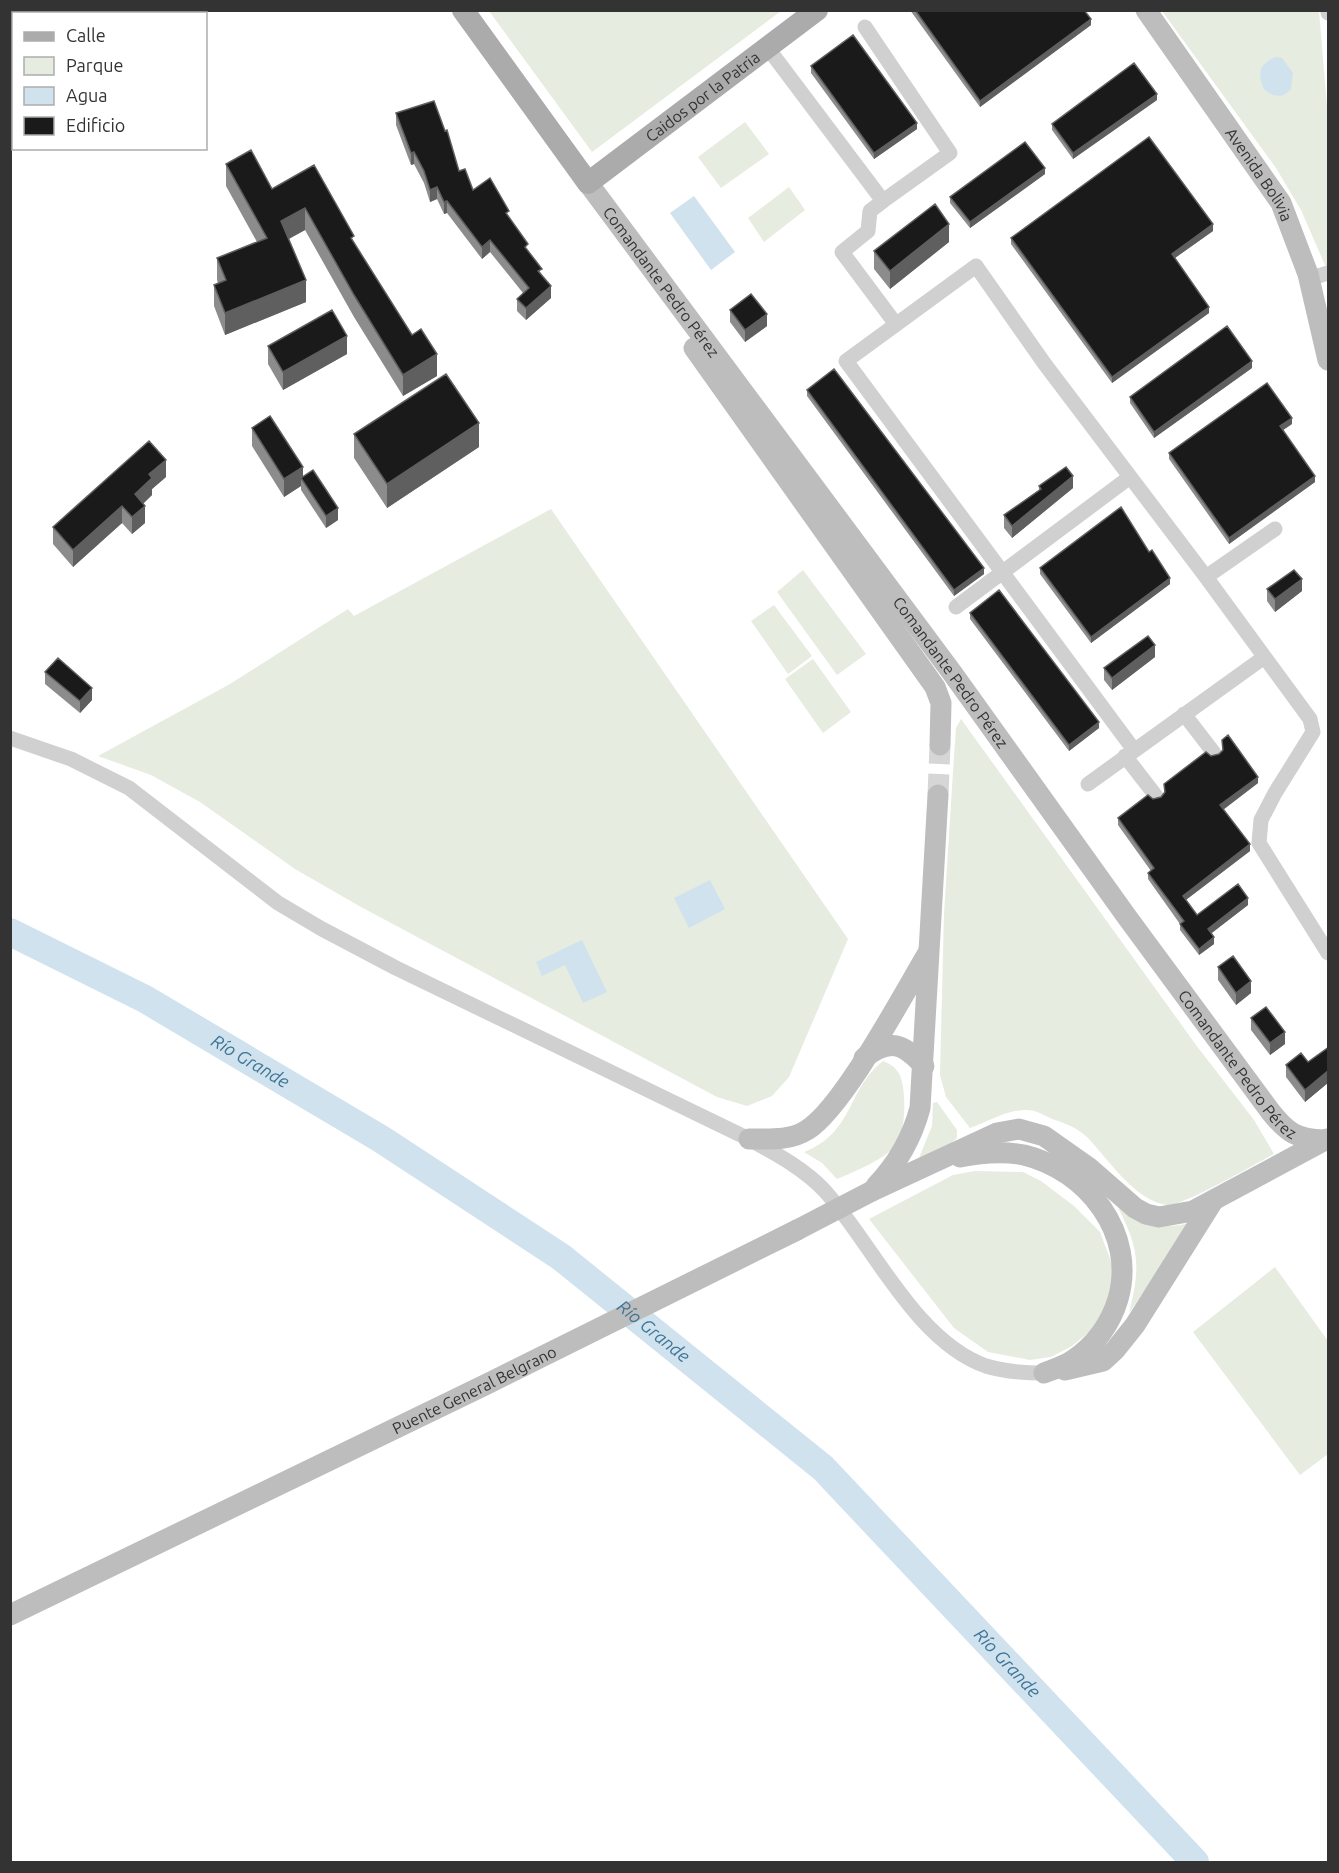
<svg xmlns="http://www.w3.org/2000/svg" width="1339" height="1873" font-family="Ubuntu,sans-serif">
<style>
.green{fill:#e6ecdf}
.water{fill:#cfe2ee}
.lines{fill:none;stroke-linecap:round;stroke-linejoin:round}
.river{stroke:#cfe2ee;stroke-width:28}
.secondary-tunnel{stroke:#d6d6d6;stroke-width:21;stroke-dasharray:21 10;stroke-linecap:butt}
.minor{stroke:#d0d0d0;stroke-width:15}
.secondary{stroke:#bdbdbd;stroke-width:21}
.primary{stroke:#ababab;stroke-width:22}
.secondary-bridge{stroke:#bdbdbd;stroke-width:21}
.wall{fill:#8c8c8c}
.shaded-wall{fill:#5f5f5f}
.building{fill:#1a1a1a;stroke:#5f5f5f;stroke-width:1.5}
.labels{text-anchor:middle;stroke-width:6;stroke-linejoin:round;paint-order:stroke}
.street-label{font-size:16px;fill:#333;stroke:#fff}
.water-label{font-size:18px;font-style:italic;fill:#3f7597;stroke:#fff}
</style>
<rect width="100%" height="100%" fill="#fff"/>
<!-- green -->
<path class="green" d="M489,11H781L592,152Z
M1162,11H1319L1328,118V272L1301,210L1276,168Z
M745,122L769,154L721,188L698,157Z
M789,187L805,210L764,242L748,218Z
M551,509L848,939L789,1077L772,1096L747,1106L717,1097L361,907L295,869L200,802L151,775L98,756L230,684L348,609L354,616Z
M803,570L866,654L837,675L777,592Z
M774,605L812,656L788,674L751,621Z
M813,659L851,712L823,733L785,679Z
M961,719L1196,1045L1254,1120L1274,1154C1255,1164 1184,1206 1167,1205C1135,1201 1108,1159 1088,1138C1078,1128 1065,1123 1052,1119C1044,1115 1036,1110 1026,1110C1006,1110 988,1122 970,1128L946,1097L940,1075L944,914L954,756L956,728Z
M883,1061C890,1064 894,1066 898,1072C907,1084 906,1131 897,1144C889,1157 852,1173 837,1179L822,1163L804,1152C854,1133 847,1089 883,1061Z
M937,1102L957,1130V1138L948,1146L919,1158L932,1126L933,1103Z
M975,1171L1023,1172L1041,1181L1074,1206L1100,1232L1115,1272L1103,1314L1089,1332L1072,1346L1051,1357L1030,1360L988,1352L954,1328L869,1219L953,1175Z
M1115,1201C1145,1217 1158,1233 1192,1222L1129,1313C1142,1262 1138,1247 1115,1201Z
M1275,1267L1328,1341V1454L1300,1475L1193,1332Z"/>
<!-- water -->
<path class="water" d="M1275,57L1282,58L1293,73L1291,89C1283,99 1272,97 1264,89C1257,73 1259,65 1275,57Z
M694,196L735,252L711,270L670,213Z
M710,880L725,909L689,928L674,898Z
M582,940L607,992L583,1003L565,965L542,976L536,962Z"/>
<g class="lines">
<!-- river -->
<path class="river" id="s1" d="M10,932L145,999L381,1139L561,1257L823,1468L1195,1862"/>
<!-- secondary-tunnel -->
<path class="secondary-tunnel" d="M938,795L940,745"/>
<!-- minor -->
<path class="minor" d="M1328,10V13
M865,27L950,153L883,201
M767,47L883,201L870,211L868,231L842,252L895,323
M1308,274L1318,276L1328,273
M1275,529L1206,577L1310,719L1313,732L1275,793L1261,820L1259,843L1328,953
M956,607L1130,477
M1184,714L1214,753
M10,738L71,759L129,788L278,903L322,929L396,968L749,1139C776,1154 803,1168 824,1190C872,1243 915,1341 986,1366C1005,1372 1024,1373 1044,1373
M1134,750L846,361L976,266L1044,363L1206,577
M1125,756L1156,796
M1088,784L1263,658"/>
<!-- secondary -->
<g class="secondary">
<path id="s2" d="M1146,10L1281,203L1308,274L1328,360"/>
<path id="s3" d="M588,183L953,674L1127,917L1270,1111C1287,1133 1297,1139 1324,1140"/>
<path d="M694,348L935,687L941,703L940,745"/>
<path d="M864,1058C890,1038 903,1043 924,1066"/>
<path d="M749,1139C769,1139 790,1141 807,1130C843,1108 904,993 928,953"/>
<path d="M960,1157C980,1153 1004,1151 1024,1155C1087,1170 1137,1234 1118,1299C1111,1323 1095,1346 1073,1360C1065,1366 1054,1369 1044,1373"/>
<path d="M876,1186C898,1163 912,1138 920,1108L938,795"/>
<path d="M872,1191L997,1133L1019,1129L1044,1136L1088,1167L1135,1208L1146,1214L1159,1217L1193,1211L1327,1139"/>
<path d="M1065,1370L1103,1361L1115,1350L1135,1325L1213,1201"/>
<path id="s4" d="M10,1615L487,1384L797,1230"/>
</g>
<!-- primary -->
<path class="primary" id="s5" d="M463,10L588,183L817,10"/>
<!-- secondary-bridge -->
<path class="secondary-bridge" d="M797,1230L872,1191"/>
</g>
<!-- wall -->
<path class="wall" d="M910,10H1084L1091,25L980,107Z
M811,66L917,129L874,159L811,73Z
M1157,100L1073,159L1052,130V124Z
M396,113L459,171L473,190L509,218L542,275L551,298L526,320L517,311V299L523,293L490,252L482,259L447,213L444,214L437,199L430,202L424,183L414,164L411,165L396,125Z
M226,164L272,189L314,165L354,243L437,376L403,396L354,317L305,230L289,239L306,302L225,335L214,306V285L218,283L217,280V258L257,242L226,186Z
M1045,174L970,228L950,203V197Z
M1213,231L1175,258L1209,313L1112,383L1011,244V238Z
M949,242L890,289L874,269V251Z
M730,310L767,326L745,342L730,322Z
M268,346L347,354L283,390L268,364Z
M1252,368L1154,438L1130,403V397Z
M807,390L984,574L954,596L807,396Z
M1292,424L1283,430L1315,482L1229,544L1169,459V453Z
M252,428L303,477L338,520L326,528L301,490V486L284,497L252,446Z
M354,434L479,447L387,508L354,458Z
M166,477L152,489V495L143,504L145,523L132,534L122,523L73,567L53,544V527Z
M1039,486L1073,488L1012,538L1004,528V515L1039,490Z
M1149,552L1170,584L1091,643L1040,574V568Z
M1267,589L1302,591L1275,612L1267,601Z
M970,613L1099,728L1069,751L970,619Z
M1155,657L1112,690L1104,680V668Z
M45,672L92,700L80,713L45,684Z
M1222,740L1258,783L1223,810L1250,851L1186,900L1197,915L1248,905L1211,933L1214,944L1199,955L1180,930V924L1148,879V873L1151,871L1118,825V818L1153,799L1161,797L1164,794V784L1211,756L1219,754L1222,751Z
M1218,967L1251,993L1236,1005L1218,980Z
M1251,1018L1285,1044L1270,1055L1251,1030Z
M1329,1047V1082L1305,1102L1286,1077V1065L1308,1062Z"/>
<!-- shaded-wall -->
<path class="shaded-wall" d="M1091,19V25L980,107V101Z
M14,52V74L10,77V54Z
M1157,94V100L1073,159V153Z
M917,123V129L874,159V153Z
M414,152V164L411,165V153Z
M1045,168V174L970,228V222Z
M437,187V199L430,202V190Z
M447,201V213L444,214V202Z
M305,208V230L281,243V221Z
M949,224V242L890,289V271Z
M1213,224V231L1172,260V254Z
M490,240V252L482,259V247Z
M306,280V302L225,335V313Z
M551,286V298L526,320V308Z
M1209,307V313L1112,383V377Z
M767,314V326L745,342V330Z
M347,336V354L283,390V372Z
M437,354V376L403,396V375Z
M1252,361V368L1154,438V432Z
M1292,418V424L1280,432V426Z
M479,423V447L387,508V484Z
M166,460V477L152,489V495L135,511V494L149,474Z
M303,467V482L301,478V486L284,497V479Z
M1073,476V488L1012,538V526Z
M1315,476V482L1229,544V538Z
M122,506V523L73,567V550Z
M145,506V523L132,534V517Z
M338,508V520L326,528V516Z
M984,568V574L954,596V590Z
M1170,578V584L1091,643V637Z
M1302,579V591L1275,612V599Z
M1155,645V657L1112,690V678Z
M92,688V700L80,713V701Z
M1099,722V728L1069,751V745Z
M1258,777V783L1220,812V805Z
M1250,844V851L1183,902V896Z
M1248,898V905L1208,936V929Z
M1214,937V944L1199,955V949Z
M1251,981V993L1236,1005V993Z
M1285,1032V1044L1270,1055V1043Z
M1329,1070V1082L1305,1102V1090Z"/>
<!-- building -->
<path class="building" d="M10,10H114L117,14H14V52L10,54Z
M915,10H1084L1091,19L980,101Z
M853,35L917,123L874,153L811,66Z
M1134,63L1157,94L1073,153L1052,124Z
M434,101L445,131L447,130L459,171L465,169L473,190L490,178L509,211L506,213L528,244L525,247L542,269L538,271L551,286L526,308L517,299L529,288L490,240L482,247L447,201L444,202L437,187L430,190L424,171L414,152L411,153L396,113Z
M1149,137L1213,224L1172,254L1209,307L1112,377L1011,238Z
M1025,142L1045,168L970,222L950,197Z
M251,150L272,189L314,165L354,236L351,238L412,335L421,329L437,354L403,375L354,295L305,208L281,221L306,280L225,313L214,285L226,280L217,258L267,238L226,164Z
M935,204L949,224L890,271L874,251Z
M751,294L767,314L745,330L730,310Z
M332,310L347,336L283,372L268,346Z
M1227,326L1252,361L1154,432L1130,397Z
M834,369L984,568L954,590L807,390Z
M446,374L479,423L387,484L354,434Z
M1267,383L1292,418L1280,426L1315,476L1229,538L1169,453Z
M270,416L303,467L284,479L252,428Z
M149,441L166,460L149,474L152,478L135,494L145,506L132,517L122,506L73,550L53,527Z
M1066,467L1073,476L1012,526L1004,515L1041,489L1039,486Z
M313,470L338,508L326,516L301,478Z
M1121,507L1149,552L1152,550L1170,578L1091,637L1040,568Z
M1294,570L1302,579L1275,599L1267,589Z
M999,590L1099,722L1069,745L970,613Z
M1148,636L1155,645L1112,678L1104,668Z
M58,658L92,688L80,701L45,672Z
M1228,735L1258,777L1220,805L1250,844L1183,896L1197,915L1238,884L1248,898L1208,929L1214,937L1199,949L1180,924L1184,921L1148,873L1154,868L1118,818L1148,795L1153,799L1161,797L1165,792L1164,784L1206,752L1211,756L1219,754L1223,750L1222,740Z
M1233,956L1251,981L1236,993L1218,967Z
M1266,1007L1285,1032L1270,1043L1251,1018Z
M1329,1047V1070L1305,1090L1286,1065L1301,1053L1308,1062Z"/>
<g class="labels">
<!-- street labels -->
<g class="street-label">
<text dy="6" stroke="none"><textPath href="#s5" startOffset="357">Caidos por la Patria</textPath></text>
<text dy="6" stroke="none"><textPath href="#s2" startOffset="200">Avenida Bolivia</textPath></text>
<text dy="6" stroke="none"><textPath href="#s3" startOffset="123">Comandante Pedro Pérez</textPath></text>
<text dy="6" stroke="none"><textPath href="#s3" startOffset="609">Comandante Pedro Pérez</textPath></text>
<text dy="6" stroke="none"><textPath href="#s3" startOffset="1095">Comandante Pedro Pérez</textPath></text>
<text dy="6" stroke="none"><textPath href="#s4" startOffset="516">Puente General Belgrano</textPath></text>
</g>
<!-- water labels -->
<g class="water-label">
<text dy="6" stroke="none"><textPath href="#s1" startOffset="273">Río Grande</textPath></text>
<text dy="6" stroke="none"><textPath href="#s1" startOffset="759">Río Grande</textPath></text>
<text dy="6" stroke="none"><textPath href="#s1" startOffset="1245">Río Grande</textPath></text>
</g>
</g>
<!-- border -->
<rect width="1339" height="1873" fill="none" stroke="#333333" stroke-width="24"/>
<!-- legend -->
<rect x="12" y="12" width="195" height="138" fill="#ffffff" stroke="#adadad" stroke-width="1.5"/>
<rect x="24" y="32" width="30" height="9" fill="#ababab" stroke="#adadad" stroke-width="1.5"/>
<text x="66" y="42" font-size="18" fill="#333333">Calle</text>
<rect x="24" y="57" width="30" height="18" fill="#e6ecdf" stroke="#adadad" stroke-width="1.5"/>
<text x="66" y="72" font-size="18" fill="#333333">Parque</text>
<rect x="24" y="87" width="30" height="18" fill="#cfe2ee" stroke="#adadad" stroke-width="1.5"/>
<text x="66" y="102" font-size="18" fill="#333333">Agua</text>
<rect x="24" y="117" width="30" height="18" fill="#1a1a1a" stroke="#adadad" stroke-width="1.5"/>
<text x="66" y="132" font-size="18" fill="#333333">Edificio</text>
</svg>
